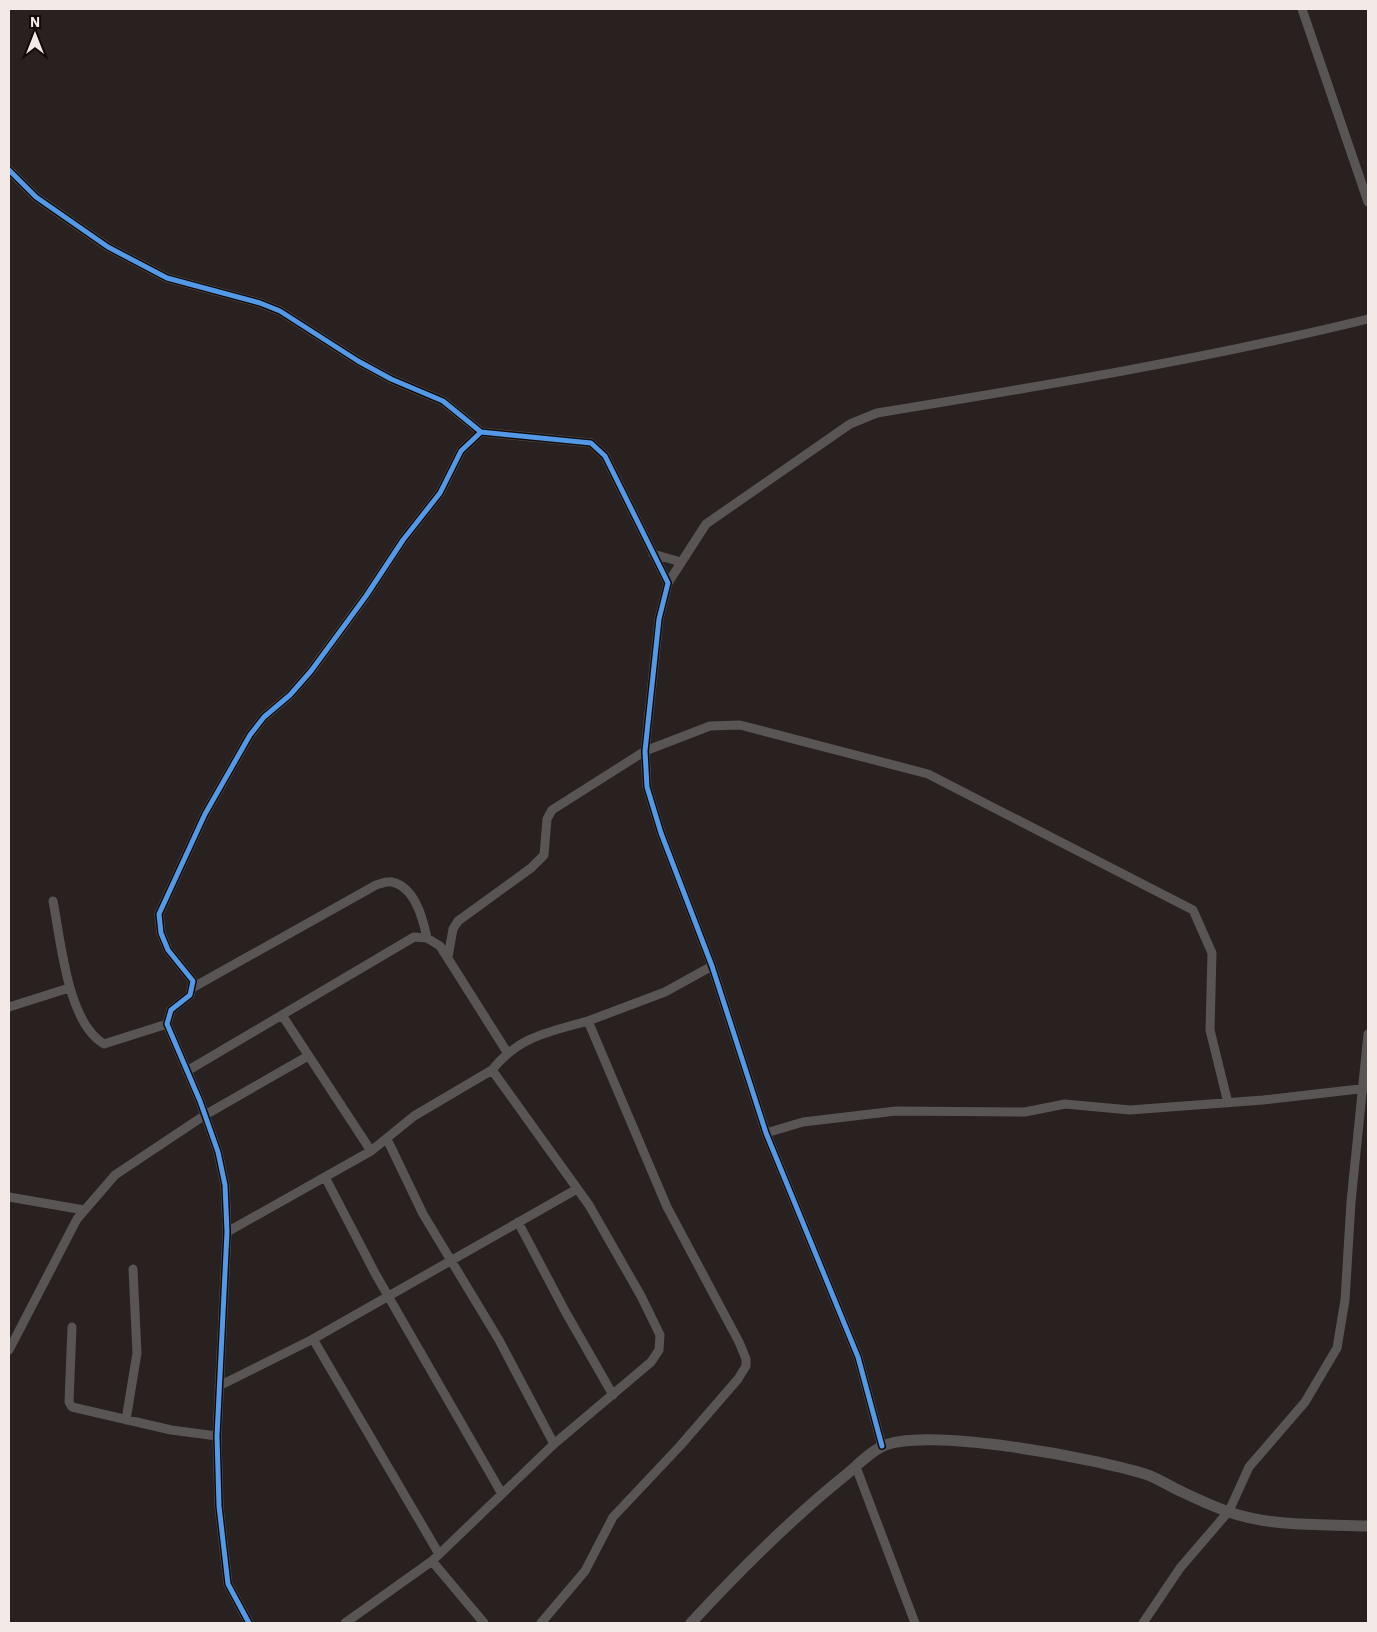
<svg xmlns="http://www.w3.org/2000/svg" width="1377" height="1632" font-family="'IBM Plex Sans',sans-serif">
<style>
.lines{fill:none;stroke-linecap:round;stroke-linejoin:round}
.minor{stroke:#595555;stroke-width:9}
.tertiary{stroke:#595555;stroke-width:11}
.cycleway-casing{stroke:#110a09;stroke-width:8}
.cycleway{stroke:#5399e6;stroke-width:5}
</style>
<rect width="100%" height="100%" fill="#292120"/>
<g class="lines">
<!-- minor -->
<path class="minor" d="M1302,9L1368,202
M9,170L36,197L108,247L167,278L260,303L280,311L358,361L391,379L443,401L481,432L591,443L605,456L668,583L659,619L645,751L647,787L661,833L712,966L766,1133L858,1357L882,1446
M653,554L681,562
M668,583L706,524L850,424L877,413C1042,386 1206,359 1368,319
M53,901C61,941 67,1022 104,1044L167,1024
M448,957L453,929L458,921L531,868L544,855L547,819L552,810L645,751L710,726L740,725L928,774L1193,910L1212,953L1210,1030L1228,1103
M192,988L376,885C380,884 387,881 392,882C415,887 423,919 427,938
M9,1007L69,988
M282,1015L371,1151
M187,1071L414,937L427,938L440,946L507,1052
M766,1133L803,1122L896,1111L1025,1112L1065,1104L1130,1110L1263,1100L1368,1088
M387,1139L423,1214L499,1340L554,1444
M325,1177L376,1275L502,1494
M9,1197L84,1210
M518,1222L565,1311L613,1395
M227,1232L371,1151L414,1116L492,1070
M72,1327L69,1402L72,1407L171,1430L217,1436
M313,1339L439,1554
M9,1350L77,1219L115,1175L205,1115L308,1056
M219,1386L313,1339L577,1189
M126,1420L137,1353L133,1269
M856,1467L915,1623
M432,1561L484,1623
M249,1623L228,1584L219,1506L217,1436L227,1232L225,1185L218,1152L200,1101L167,1024L171,1010L190,995L193,981L168,950L161,933L159,914L205,814L250,735L264,717L290,695L311,671L366,596L403,540L440,493L461,451L481,432
M345,1623L432,1561L554,1444L651,1362L659,1350L660,1335L641,1296L589,1205L492,1070C518,1037 548,1032 588,1021
M541,1623L585,1571L613,1517L680,1446L738,1379L746,1366V1359L739,1342L667,1207L588,1021L665,992L712,966
M1143,1623L1180,1568L1229,1511L1249,1467L1305,1402L1337,1348L1345,1300L1351,1202L1368,1034"/>
<!-- tertiary -->
<path class="tertiary" d="M691,1623C738,1572 788,1522 842,1478C855,1468 867,1454 881,1447C923,1425 1097,1459 1145,1474C1155,1477 1166,1484 1176,1489C1195,1498 1215,1508 1235,1514C1277,1527 1325,1524 1368,1526"/>
<!-- cycleway casing -->
<g class="cycleway-casing">
<path id="cycleway" d="M9,170L36,197L108,247L167,278L260,303L280,311L358,361L391,379L443,401L481,432L591,443L605,456L668,583L659,619L645,751L647,787L661,833L712,966L766,1133L858,1357L882,1446
M249,1623L228,1584L219,1506L217,1436L227,1232L225,1185L218,1152L200,1101L167,1024L171,1010L190,995L193,981L168,950L161,933L159,914L205,814L250,735L264,717L290,695L311,671L366,596L403,540L440,493L461,451L481,432"/>
</g>
<!-- cycleway -->
<use href="#cycleway" class="cycleway"/>
</g>
<!-- border -->
<rect width="1377" height="1632" fill="none" stroke="#f3e9e7" stroke-width="20"/>
<!-- north arrow -->
<g transform="translate(35 35)" stroke="#110a09" stroke-width="4" paint-order="stroke">
<path d="M0-4L9 19L0 12L-9 19Z" fill="#f3e9e7"/>
<text y="-8" font-size="14" font-weight="bold" text-anchor="middle" fill="#f3e9e7">N</text>
</g>
</svg>
